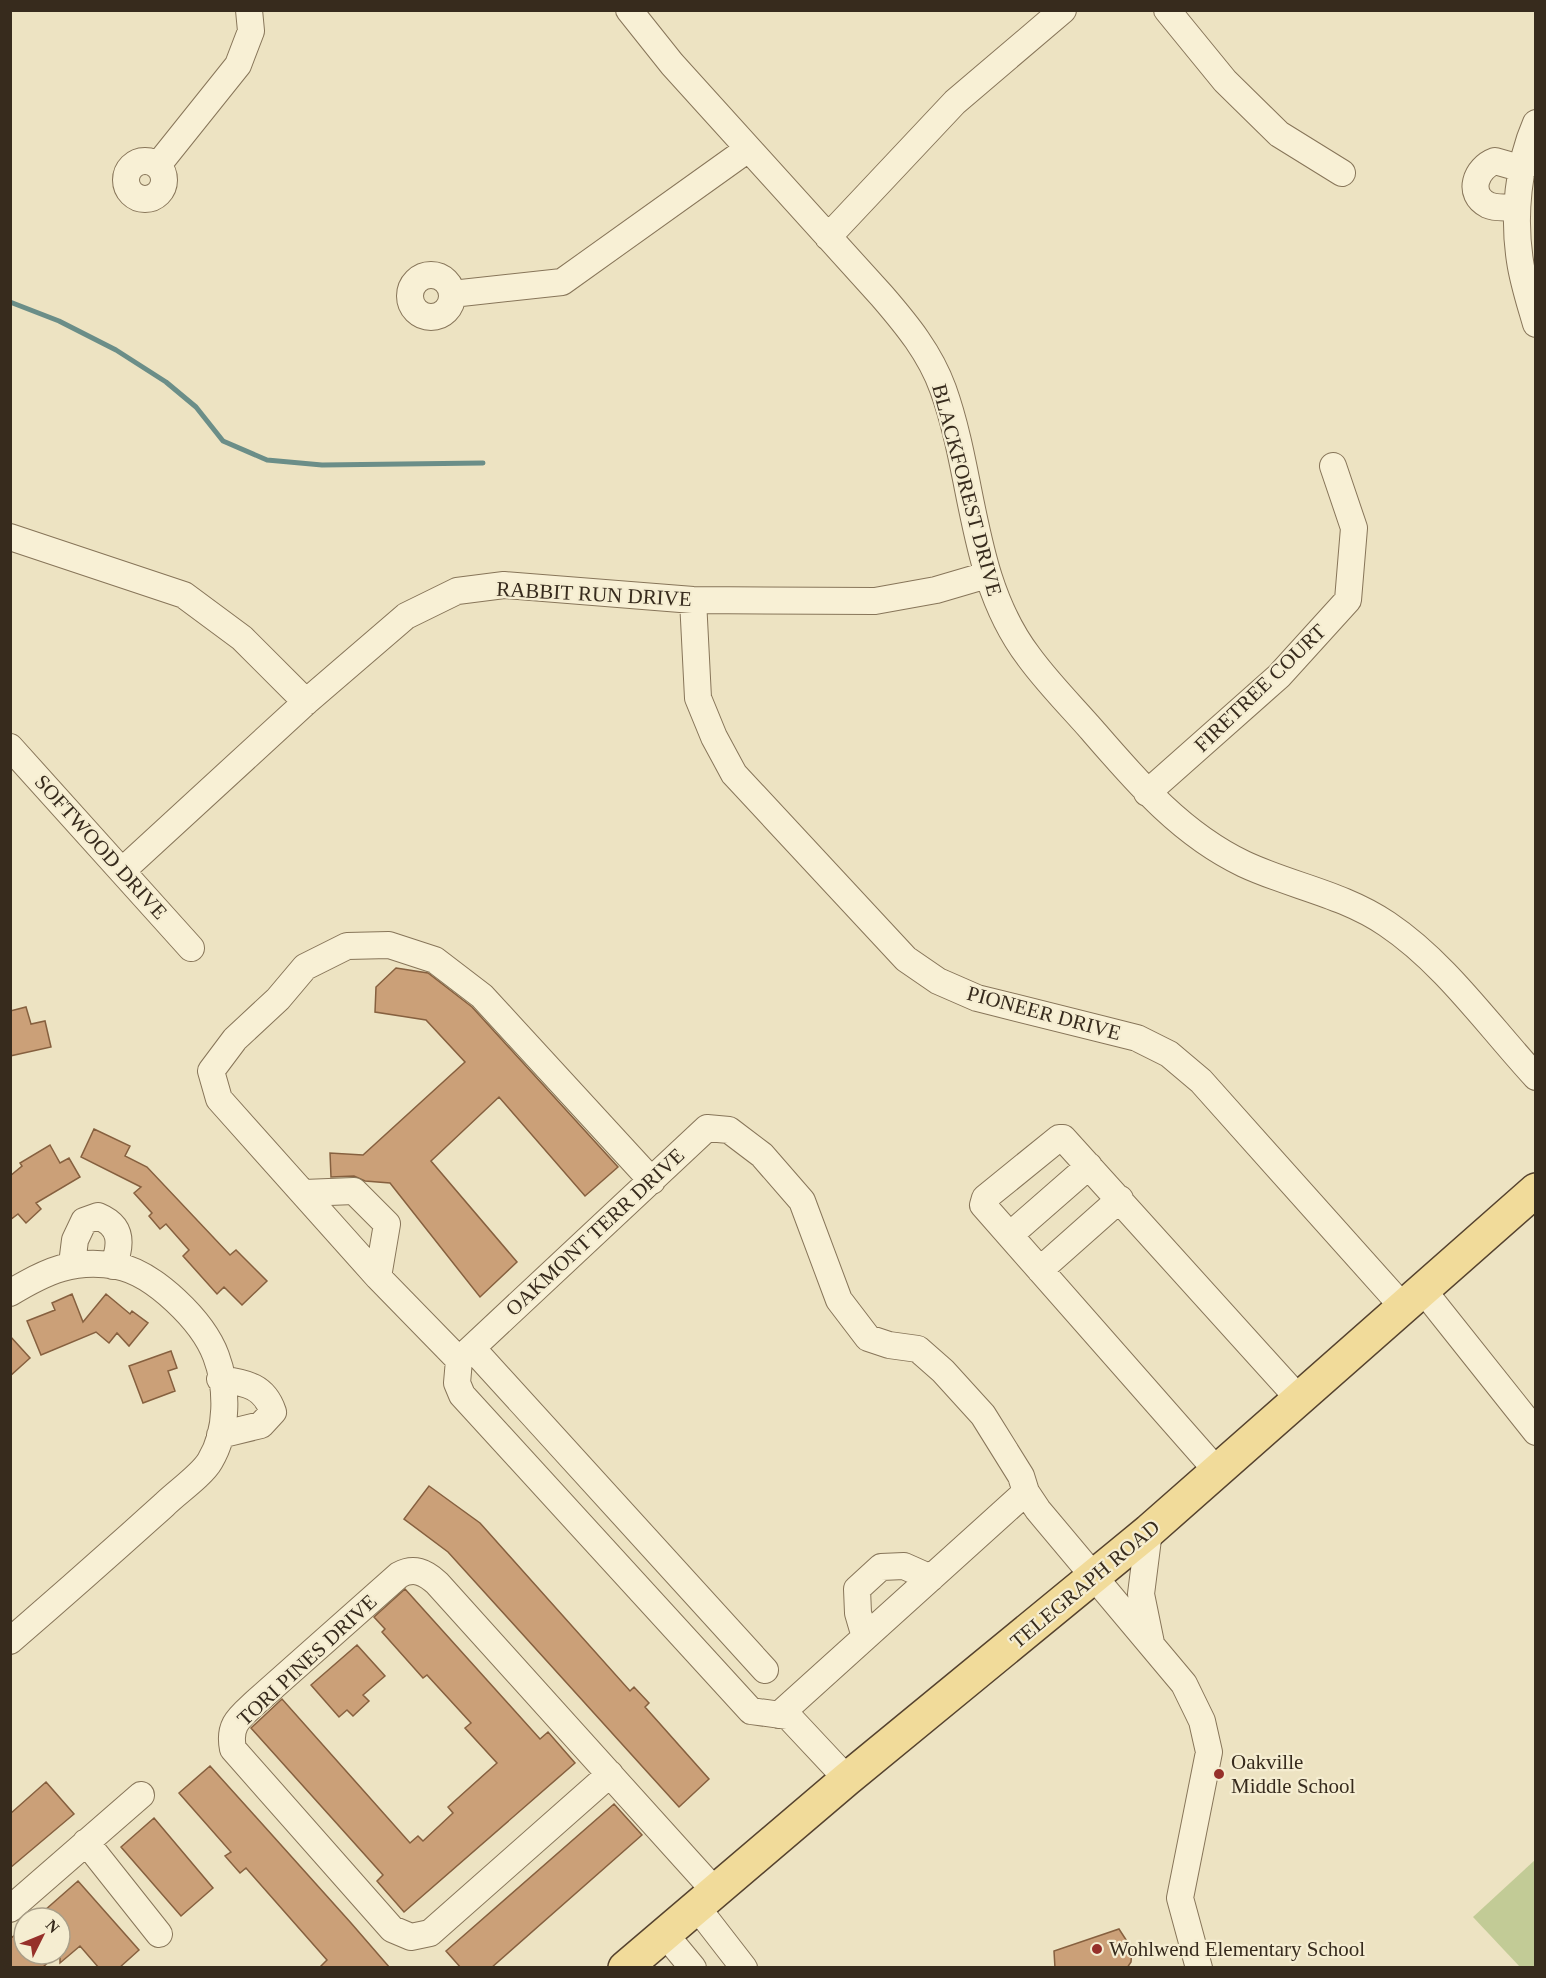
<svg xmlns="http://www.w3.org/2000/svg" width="1546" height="1978" font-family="'Times New Roman',serif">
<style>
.green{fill:#c2cb96}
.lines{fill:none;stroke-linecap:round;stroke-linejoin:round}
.stream{stroke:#6b8e88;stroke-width:5}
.building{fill:#cba078;stroke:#86603f;stroke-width:1.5}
.minor-casing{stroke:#877559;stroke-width:28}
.major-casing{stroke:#55422e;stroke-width:36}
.minor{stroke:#f8f0d5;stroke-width:26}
.major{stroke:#f1db9a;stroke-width:33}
.poi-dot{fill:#96302a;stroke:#f5edd1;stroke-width:2}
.labels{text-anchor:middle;stroke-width:4.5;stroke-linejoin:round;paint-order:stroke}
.street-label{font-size:21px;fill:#372b1d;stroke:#f5edd1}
.poi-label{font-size:21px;fill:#372b1d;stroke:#f5edd1;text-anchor:start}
</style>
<rect width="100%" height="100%" fill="#ede3c2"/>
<!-- green -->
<path class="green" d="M1535,1860V1967H1520L1473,1917Z"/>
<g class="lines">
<!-- stream -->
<path class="stream" d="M10,302L59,321L116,350L166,382L196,407L223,441L267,460L322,465L483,463"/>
</g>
<!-- building -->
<path class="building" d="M396,968L428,973L472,1007L618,1167L585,1196L499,1097L431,1161L517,1262L480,1297L390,1183L365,1181L354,1176L331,1177L330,1153L363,1155L465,1062L426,1020L375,1012L376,987Z
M26,1007L31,1024L45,1021L51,1047L10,1056V1011Z
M94,1129L130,1146L125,1156L147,1167L230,1255L236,1250L267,1281L242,1305L224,1287L217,1294L183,1256L189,1250L166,1224L160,1229L149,1216L152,1213L134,1193L141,1187L81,1157Z
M50,1145L60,1163L69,1158L80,1177L36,1203L41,1209L26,1223L18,1214L10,1220V1176L22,1166L20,1163Z
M72,1294L83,1322L106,1294L130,1314L132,1311L148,1323L129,1346L117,1333L109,1343L96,1332L41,1355L27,1321L55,1310L52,1303Z
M10,1336L30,1358L10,1376Z
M171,1351L177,1368L168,1371L175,1391L143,1403L129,1366Z
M429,1486L480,1523L630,1691L634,1687L649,1703L645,1707L709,1779L679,1807L448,1552L404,1519Z
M405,1589L540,1739L548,1732L575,1763L404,1912L377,1881L383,1875L251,1728L282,1699L410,1843L418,1836L423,1841L453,1813L448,1807L497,1763L465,1728L471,1723L427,1675L423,1678L382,1632L385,1629L374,1617Z
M357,1645L385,1676L363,1695L369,1701L353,1716L347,1710L339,1717L311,1685Z
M210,1766L351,1923L390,1968H319L327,1960L246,1868L240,1873L225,1856L231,1852L179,1793Z
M46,1782L74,1814L10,1868V1814Z
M614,1804L642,1835L491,1968H461L446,1951Z
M154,1818L213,1888L181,1916L121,1847Z
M78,1881L139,1950L119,1968H99L80,1946L60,1963V1918H36Z
M24,1927V1954H57L42,1968H10V1939Z
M1119,1929L1132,1949L1131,1962L1127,1968H1055L1054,1951Z"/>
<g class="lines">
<!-- minor casing -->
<g class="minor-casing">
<path id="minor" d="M629,10L672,64L882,296C907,325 930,353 943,389C975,478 970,580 1029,657C1048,683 1071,706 1092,730C1137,782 1181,834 1244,864C1291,886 1343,894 1387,924C1445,963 1488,1025 1536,1077
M1167,10L1225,81L1279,134L1342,173
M1536,123C1518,164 1513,216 1520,261C1523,282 1530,303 1536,324
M126 180a19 19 0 1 1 38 0a19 19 0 1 1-38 0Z
M158,165L238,65L251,31L249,10
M1517,207C1508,207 1497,209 1488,205C1466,194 1476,168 1495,161L1523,169
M828,237L955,102L1063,10
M410 296a21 21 0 1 1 42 0a21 21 0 1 1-42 0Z
M452,294L562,282L748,149
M10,537L184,595L242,638L306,702
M693,600L698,698L714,737L734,774L906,959L938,981L977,998L1137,1038L1169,1054L1201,1081L1404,1308
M10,747L191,948
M1147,793L1279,676L1348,600L1354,528L1333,466
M122,871L306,702L406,616L457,591L504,585L693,600L875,601L936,590L987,575
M304,1193L354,1191L387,1224L378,1277
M1010,1235L1089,1166
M72,1264L75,1240L84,1221L98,1216C122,1226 122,1244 113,1266
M1040,1270L1120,1199
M1423,1290L1536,1432
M10,1293C46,1271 75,1258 117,1266C154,1273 203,1321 216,1356C228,1388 228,1431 210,1461C202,1475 176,1493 164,1505C113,1551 62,1596 10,1641
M472,1348L765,1670
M459,1360L378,1277L219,1099L211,1071L235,1039L278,999L305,967L347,946L389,945L435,960L482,996L652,1181
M220,1435L261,1425L273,1412C264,1385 245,1383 220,1379
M1218,1472L983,1205L985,1198L1059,1138H1063L1300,1400
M1149,1531L1141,1594L1151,1643
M865,1637L858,1613L857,1589L881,1567L904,1566L931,1578
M779,1715L1026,1492
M610,1774L430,1933L411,1937L392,1929L233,1749C228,1724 240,1717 257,1701L399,1575C414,1567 425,1572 437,1583L714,1890
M847,1779L788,1716L751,1711L462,1395L457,1383L459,1360L707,1128L729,1130L762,1155L802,1201L839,1300L868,1338L889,1345L918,1349L943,1371L983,1415L1021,1476L1026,1492L1038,1510L1184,1684L1202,1721L1209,1752L1180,1898L1199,1968
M86,1842L159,1934
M696,1906L744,1968
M10,1909L141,1795
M664,1933L693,1968"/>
</g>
<!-- major casing -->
<g class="major-casing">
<path id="major" d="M625,1968L847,1779L1149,1531L1536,1190"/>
</g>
<!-- minor -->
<use href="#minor" class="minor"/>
<!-- major -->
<use href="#major" class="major"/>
</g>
<!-- markers -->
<g class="poi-dot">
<circle cx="1219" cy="1774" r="6"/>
<circle cx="1097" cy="1949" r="6"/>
</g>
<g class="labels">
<!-- street labels -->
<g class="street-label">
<text transform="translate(967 490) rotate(75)" y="7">BLACKFOREST DRIVE</text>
<text transform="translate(594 594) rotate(3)" y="7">RABBIT RUN DRIVE</text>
<text transform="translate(1260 688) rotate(-44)" y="7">FIRETREE COURT</text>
<text transform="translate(101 847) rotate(48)" y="7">SOFTWOOD DRIVE</text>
<text transform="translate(1044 1013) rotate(15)" y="7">PIONEER DRIVE</text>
<text transform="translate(595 1232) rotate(-43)" y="7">OAKMONT TERR DRIVE</text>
<text transform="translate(1085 1584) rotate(-40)" y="7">TELEGRAPH ROAD</text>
<text transform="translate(307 1660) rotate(-43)" y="7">TORI PINES DRIVE</text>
</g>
<!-- poi labels -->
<g class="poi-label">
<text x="1231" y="1769">Oakville<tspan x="1231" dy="24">Middle School</tspan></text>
<text x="1109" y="1956">Wohlwend Elementary School</text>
</g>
</g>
<!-- border -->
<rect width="1546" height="1978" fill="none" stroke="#372b1d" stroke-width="24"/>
<!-- north arrow -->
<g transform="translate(42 1936) rotate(47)"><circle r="28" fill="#f5edd1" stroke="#a99f89" stroke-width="1.5"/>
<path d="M0-4.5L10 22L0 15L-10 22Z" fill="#96302a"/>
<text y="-9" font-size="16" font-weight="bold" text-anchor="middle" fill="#372b1d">N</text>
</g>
</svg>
